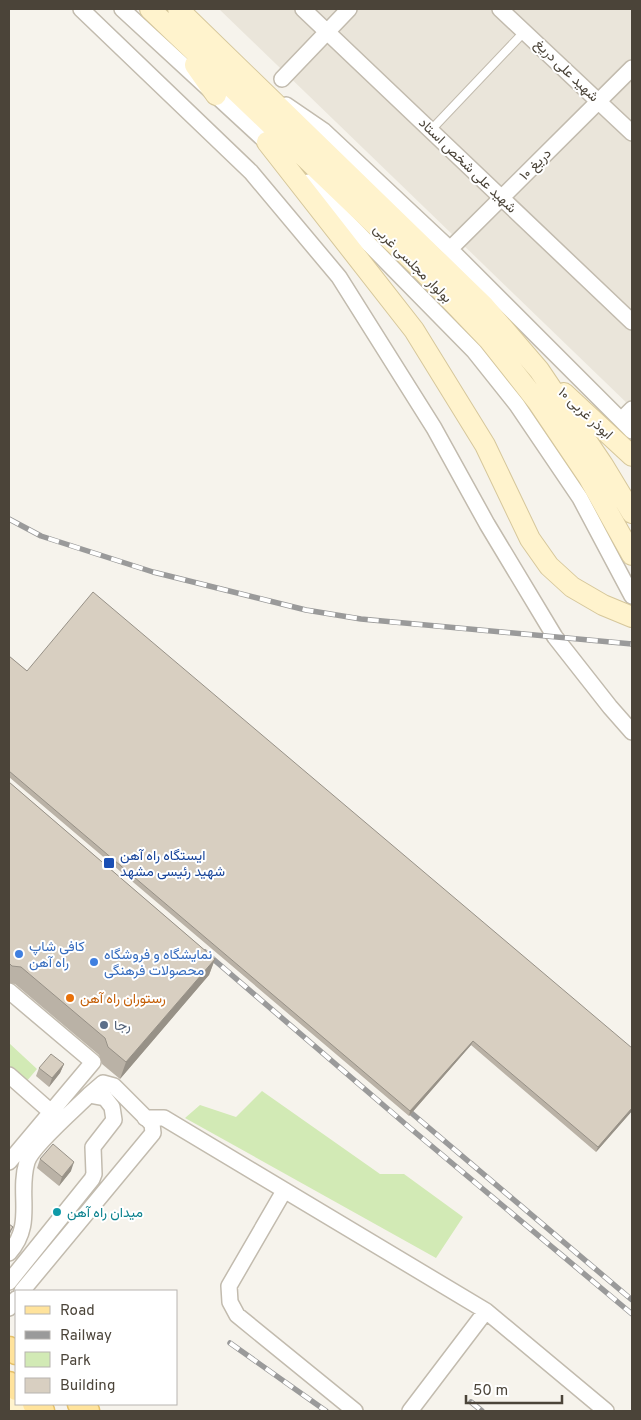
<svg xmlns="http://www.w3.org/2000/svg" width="641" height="1420" font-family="Overpass,Vazirmatn,sans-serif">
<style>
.residential{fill:#eae5da}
.green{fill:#d2eab5}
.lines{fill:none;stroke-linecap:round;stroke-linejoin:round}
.lane-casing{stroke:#c2bbae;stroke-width:10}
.street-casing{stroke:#c2bbae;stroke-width:18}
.secondary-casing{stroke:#d6c79b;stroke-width:22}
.primary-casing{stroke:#e6c16a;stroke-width:25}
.lane{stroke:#fff;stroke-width:8}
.street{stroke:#fff;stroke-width:15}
.secondary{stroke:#fff3cd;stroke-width:20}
.primary{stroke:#ffe39c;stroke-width:22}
.rail-casing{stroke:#9a9a9a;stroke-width:5.5}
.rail{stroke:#fff;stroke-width:4;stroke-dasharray:11;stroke-linecap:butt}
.wall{fill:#bab2a6}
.shaded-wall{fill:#979187}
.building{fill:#d8cfc1;stroke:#979187}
.transit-dot{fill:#1a4fb4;stroke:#fff;stroke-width:2}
.shop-dot{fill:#3f7fe0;stroke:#fff;stroke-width:2}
.food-dot{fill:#e8710a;stroke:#fff;stroke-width:2}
.service-dot{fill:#5c6f8a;stroke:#fff;stroke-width:2}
.culture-dot{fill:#0f9aa8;stroke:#fff;stroke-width:2}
.labels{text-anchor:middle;stroke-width:4;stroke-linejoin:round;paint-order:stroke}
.street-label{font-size:14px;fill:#4b4439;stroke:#fff}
.transit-label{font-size:14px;fill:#164399;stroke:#fff;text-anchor:start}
.shop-label{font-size:14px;fill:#366cbe;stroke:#fff;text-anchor:start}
.food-label{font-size:14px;fill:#c56008;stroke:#fff;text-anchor:start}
.service-label{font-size:14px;fill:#4e5e75;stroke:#fff;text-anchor:start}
.culture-label{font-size:14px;fill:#0d838f;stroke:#fff;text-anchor:start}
</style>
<rect width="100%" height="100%" fill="#f6f3ec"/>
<!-- residential -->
<path class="residential" d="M219,9H632V408Z"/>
<!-- green -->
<path class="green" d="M9,1043L37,1069L26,1082L9,1067Z
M262,1091L380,1174H404L463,1217L436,1258L185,1118L200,1105L236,1117Z"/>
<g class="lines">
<!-- lane casing -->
<g class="lane-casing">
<path id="lane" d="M431,130L525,31"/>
</g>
<!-- street casing -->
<g class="street-casing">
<path id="street" d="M81,9L251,172L339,277L434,428L487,524L555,637L610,707L632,732
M122,9L274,149
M303,9L632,322
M500,9L632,133
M282,79L349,9
M286,105L324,131L450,249L632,431
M308,182L474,351L517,405L580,498L632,596
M450,249L632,68
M621,420L632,409
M9,991L93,1062L9,1162
M9,1075L51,1112
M145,1118H164L486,1311L606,1411
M284,1191L229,1286L230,1302L237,1315L355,1411
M9,1253C35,1224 17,1195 27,1162C31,1147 76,1108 89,1095L105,1098L112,1107L114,1120L93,1147L94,1174L92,1179L9,1282
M22,1291L153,1133L152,1124L114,1086L103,1083L89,1095
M9,1308L16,1299
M410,1411L486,1311"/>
</g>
<!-- secondary casing -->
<g class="secondary-casing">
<path id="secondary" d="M150,9L419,267L489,340L537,401L589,478L632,555
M178,9L484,306L539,370L603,465L632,513
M195,65L216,95
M267,142L414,330L485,445L530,539L549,566L572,587L603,605L632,617
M564,393L632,456
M9,1401L33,1411"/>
</g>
<!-- primary casing -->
<g class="primary-casing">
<path id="primary" d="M9,1348L16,1353
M9,1383L16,1389
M34,1404L43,1411
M79,1404L88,1411"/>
</g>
<!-- lane -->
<use href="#lane" class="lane"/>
<!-- street -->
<use href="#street" class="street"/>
<!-- secondary -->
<use href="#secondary" class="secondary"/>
<!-- primary -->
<use href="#primary" class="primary"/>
<!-- rail casing -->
<g class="rail-casing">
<path id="rail" d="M9,519L41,536L153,572L306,610L361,619L632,644
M205,952L410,1128L632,1314
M402,1105L632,1300
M230,1343L326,1411
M471,1402L482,1411"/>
</g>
<!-- rail -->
<use href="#rail" class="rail"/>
</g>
<!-- wall -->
<path class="wall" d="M9,656L27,671L632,1111L596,1152L471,1045L409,1116L9,777Z
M9,782L215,959L209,975L120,1079L102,1064L99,1055L15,984L9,983Z
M64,1064L60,1073L49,1087L36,1076L39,1068Z
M40,1159L71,1171L59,1186L37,1168Z"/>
<!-- shaded-wall -->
<path class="shaded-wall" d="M215,959L209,975L120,1079L126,1062Z
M473,1041L471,1045L409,1116L410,1111Z
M64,1064L60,1073L49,1087L52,1078Z
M632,1108V1111L596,1152L598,1147Z
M74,1162L71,1171L59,1186L62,1177Z
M13,1227L9,1236V1232Z"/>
<!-- building -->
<path class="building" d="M93,592L632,1048V1108L598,1147L473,1041L410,1111L9,771V656L27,671Z
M9,782L215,959L126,1062L108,1047L105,1038L21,967L12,966L9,963Z
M51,1054L64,1064L52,1078L39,1068Z
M53,1144L74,1162L62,1177L40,1159Z
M9,1224L13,1227L9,1232Z"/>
<!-- markers -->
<rect class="transit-dot" x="103" y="857" width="12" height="12" rx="2.5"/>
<g class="shop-dot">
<circle cx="19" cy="954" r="5"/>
<circle cx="94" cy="962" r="5"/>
</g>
<circle class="food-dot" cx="70" cy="998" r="5"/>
<circle class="service-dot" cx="104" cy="1025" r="5"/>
<circle class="culture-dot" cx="57" cy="1212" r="5"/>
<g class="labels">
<!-- street labels -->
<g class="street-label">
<text transform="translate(567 70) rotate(44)" y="5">شهید علی دریغ</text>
<text transform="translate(535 164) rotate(-45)" y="5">دریغ ۱۰</text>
<text transform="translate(468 165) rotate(44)" y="5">شهید علی شخص استاد</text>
<text transform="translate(413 263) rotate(45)" y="5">بولوار مجلسی غربی</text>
<text transform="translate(586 413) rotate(43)" y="5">ابوذر غربی ۱۰</text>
</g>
<!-- transit labels -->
<g class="transit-label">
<text x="120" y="860">ایستگاه راه آهن<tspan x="120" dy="16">شهید رئیسی مشهد</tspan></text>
</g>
<!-- shop labels -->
<g class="shop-label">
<text x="29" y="951">کافی شاپ<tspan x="29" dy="16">راه آهن</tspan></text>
<text x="104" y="959">نمایشگاه و فروشگاه<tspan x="104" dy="16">محصولات فرهنگی</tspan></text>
</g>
<!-- food labels -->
<g class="food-label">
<text x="80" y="1003">رستوران راه آهن</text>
</g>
<!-- service labels -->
<g class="service-label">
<text x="114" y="1030">رجا</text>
</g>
<!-- culture labels -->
<g class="culture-label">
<text x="67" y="1217">میدان راه آهن</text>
</g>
</g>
<!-- border -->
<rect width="641" height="1420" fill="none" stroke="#4b4439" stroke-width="20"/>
<!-- legend -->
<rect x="15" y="1290" width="162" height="115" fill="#ffffff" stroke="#b7b4b0"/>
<rect x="25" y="1306" width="25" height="8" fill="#ffe39c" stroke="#b7b4b0"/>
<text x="60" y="1315" font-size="15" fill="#4b4439">Road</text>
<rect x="25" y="1331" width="25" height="8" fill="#9a9a9a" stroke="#b7b4b0"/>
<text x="60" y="1340" font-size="15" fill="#4b4439">Railway</text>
<rect x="25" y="1352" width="25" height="15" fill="#d2eab5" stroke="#b7b4b0"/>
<text x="60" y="1365" font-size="15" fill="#4b4439">Park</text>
<rect x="25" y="1378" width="25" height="15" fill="#d8cfc1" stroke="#b7b4b0"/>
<text x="60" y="1390" font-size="15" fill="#4b4439">Building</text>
<!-- scale -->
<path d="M466 1395v8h96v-8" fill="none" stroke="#4b4439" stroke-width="2.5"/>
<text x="473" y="1395" font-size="15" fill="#4b4439" stroke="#ffffff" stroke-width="4" paint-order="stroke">50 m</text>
</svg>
